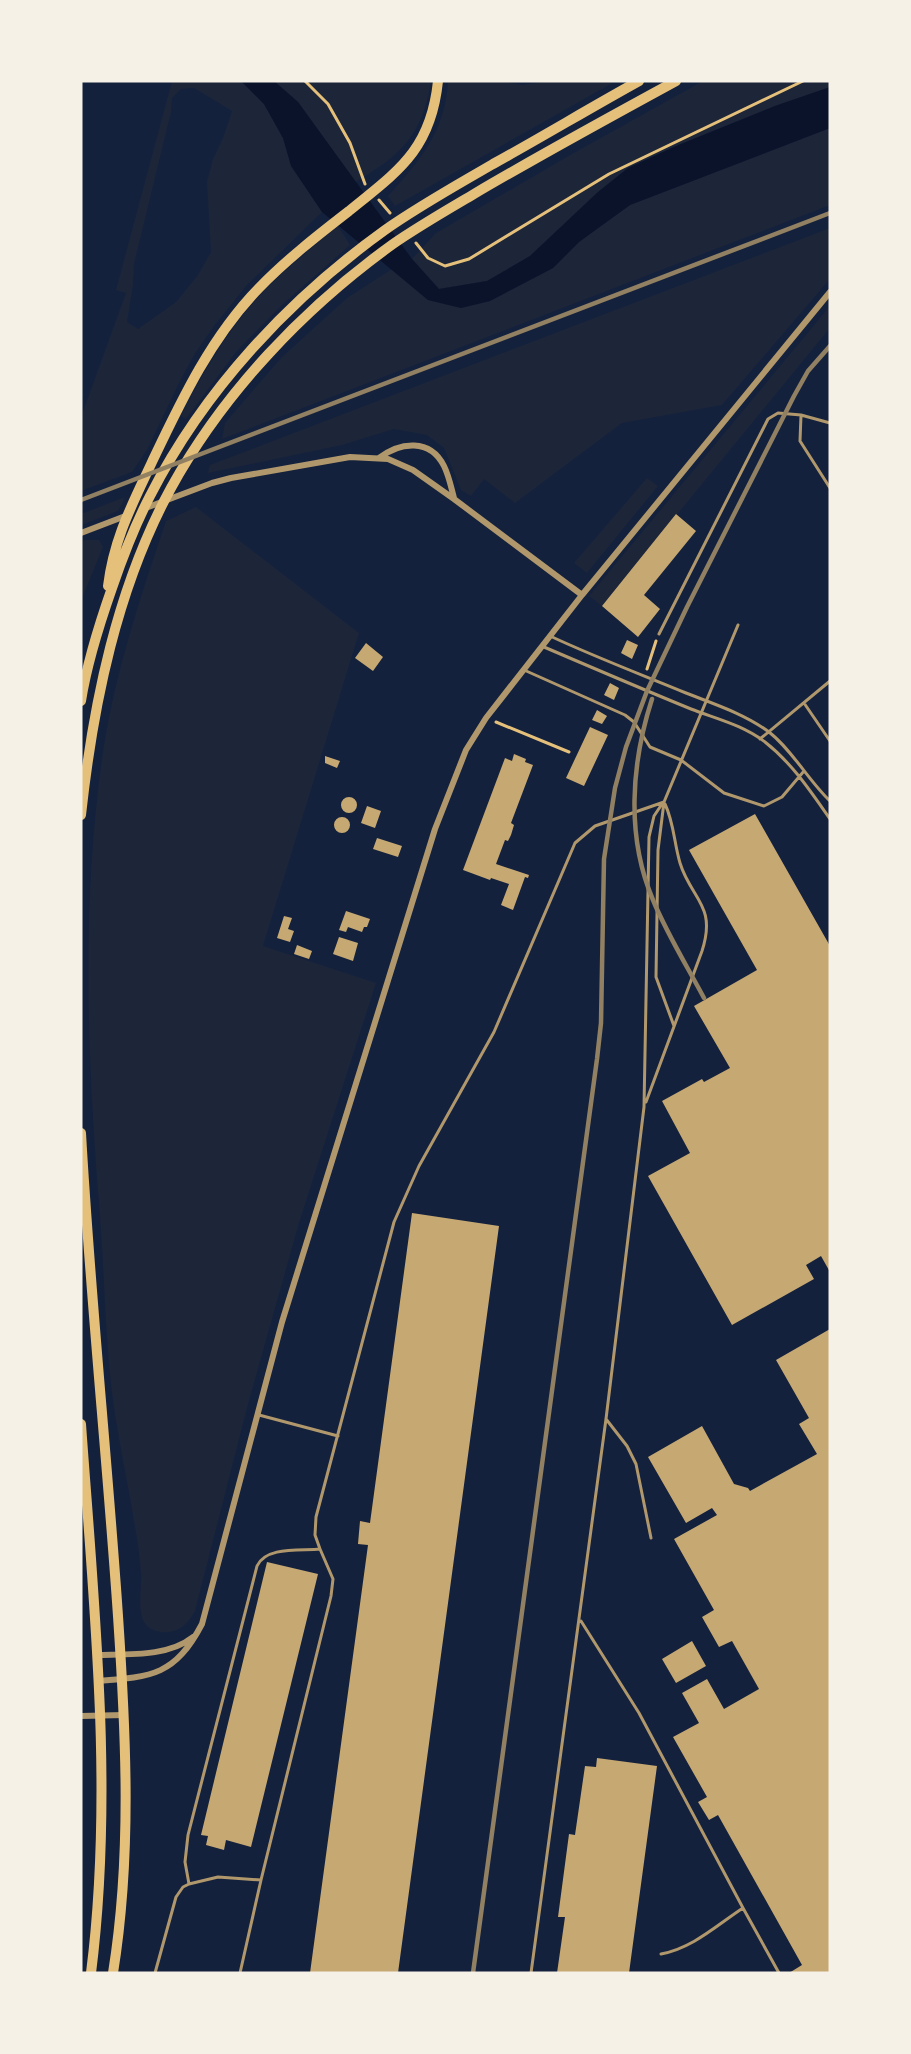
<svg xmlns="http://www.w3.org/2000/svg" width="911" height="2054" font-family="'Public Sans',sans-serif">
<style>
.green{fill:#1d2539;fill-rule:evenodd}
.water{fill:#0b132b}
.building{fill:#c6a872}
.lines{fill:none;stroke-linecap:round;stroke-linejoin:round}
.path{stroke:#e5c07b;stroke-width:3}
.service{stroke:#b1986c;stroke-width:3}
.minor{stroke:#b1986c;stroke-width:6}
.primary{stroke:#e5c07b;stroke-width:10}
.rail{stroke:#918062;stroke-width:4.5}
</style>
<rect width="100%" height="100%" fill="#14213d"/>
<!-- green -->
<path class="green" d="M172,81H241L264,104L283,138L292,166L322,212L247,285L214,326L194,355L179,383L147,450L132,472L81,491V417L126,293L116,290ZM194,88L232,111L223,138L213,159L207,182L211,252L198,275L176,302L138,329L127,322L133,285L134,264L171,112L172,98L181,89Z
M274,81H431C423,134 401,156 355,182L298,102Z
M448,81H501L522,85L550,81H616L395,206L388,196C419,162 446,130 448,81Z
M703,81H830V87L775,106L676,146L628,168L598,192L530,256L487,281L439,289L412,259L436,233L572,154Z
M830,128V205L222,439L225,423L281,358L347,298L392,269L428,300L461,308L490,301L553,268L579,242L630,205Z
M338,226L350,245L282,305L236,352L186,419L181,416C204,370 230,326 265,290C288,267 314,246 338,226Z
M830,228V279L722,405L622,423L515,503L484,479L471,496L461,490L444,448L427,435L394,429L342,445L208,473L210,465Z
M830,306V328L602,606L589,596Z
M647,478L658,486L587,573L574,563Z
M125,497L118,511L81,525V514Z
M196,507L359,633L263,946L376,983L299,1223L247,1408L195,1611C189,1622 182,1630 169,1632C162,1633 152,1631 147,1626C136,1615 142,1589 141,1574C140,1559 138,1543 135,1527C127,1477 115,1426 110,1375C105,1322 104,1269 100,1216C88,1067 81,915 101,766C112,682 139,601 166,521Z
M86,540H99L103,547L81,601V541Z"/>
<!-- water -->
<path class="water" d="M241,81H274L298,102L412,259L439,289L487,281L530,256L598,192L628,168L676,146L775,106L830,87V128L630,205L579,242L553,268L490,301L461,308L428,300L322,212L291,166L283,138L264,104Z"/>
<!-- building -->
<path class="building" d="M676,514L696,531L644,595L660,609L638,637L602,606Z
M627,640L638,645L632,659L621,653Z
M366,643L383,657L373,671L355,658Z
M610,683L619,688L614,700L604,695Z
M597,710L607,716L602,724L592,720Z
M590,727L608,735L584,786L566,778Z
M514,754L526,759L525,762L533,765L511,823L514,825L511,835L508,841L505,840L496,864L529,875L528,878L525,877L513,910L501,905L509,884L491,878L490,880L463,870L505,758L512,761Z
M325,756L340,761L337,768L325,763Z
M341 805a8 8 0 1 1 16 0a8 8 0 1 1-16 0Z
M367,806L381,811L375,828L361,823Z
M755,814L830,946V1272L821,1256L806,1265L814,1279L732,1325L648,1176L690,1153L662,1101L702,1079L704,1082L730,1068L694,1006L757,970L689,850Z
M334 825a8 8 0 1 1 16 0a8 8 0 1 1-16 0Z
M377,838L402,846L398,857L373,849Z
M346,911L370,919L367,927H364L362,932L348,927L346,932L339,930Z
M284,916L292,918L288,929L294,931L290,942L277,938Z
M339,937L358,943L353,961L333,954Z
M297,945L312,951L309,959L294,954Z
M412,1213L499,1226L398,1973H310L368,1545L358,1544L360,1521L370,1523Z
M830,1329V1973H789L802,1965L718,1815L709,1820L698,1802L707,1797L673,1737L699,1723L682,1693L707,1679L724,1709L759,1689L732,1641L719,1647L702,1617L714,1610L674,1539L717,1515L712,1508L686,1523L648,1457L702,1426L734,1484L748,1488L750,1491L817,1454L799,1424L809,1418L776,1360Z
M267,1562L318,1574L251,1847L226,1840L224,1850L206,1845L208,1836L201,1835Z
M692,1641L706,1666L676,1683L662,1659Z
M597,1758L657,1766L629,1973H557L565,1917H558L569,1834L575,1835L585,1766L596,1767Z"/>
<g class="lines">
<!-- path -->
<path class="path" d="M305,81L328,104L350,143L365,184
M379,200L390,213
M416,243L428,258L445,266L469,259L609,174L803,81
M647,669L656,641
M496,722L569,752"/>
<!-- service -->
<path class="service" d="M801,415L830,423
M659,634L768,419L778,413L801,415L800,441L830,488
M550,636C595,657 640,674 686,693C714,704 745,714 769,732C793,751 808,780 830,801
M544,647C593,668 642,689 691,709C717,719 743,725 765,742C792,763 811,792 830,819
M524,670L625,715L634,722L650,747L681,760L724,793L764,806L782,797L804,771
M804,703L830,741
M760,739L830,681
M674,1026L656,977L658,850L664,802L738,625
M646,1102L702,951C717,905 691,899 680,863C674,843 674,823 665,804
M259,1415L338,1436
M606,1419L627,1446L636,1464L651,1538
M320,1549L333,1579L331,1596L261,1880L218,1877L189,1884L185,1862L188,1835L257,1566C266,1546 301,1551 320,1549L315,1535L316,1517L394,1222L419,1166L494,1032L575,843L595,826L664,802
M581,1621L639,1713L743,1908C717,1925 693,1948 661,1954
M743,1908L779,1973
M155,1973L176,1897L183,1887L189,1884
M240,1973L261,1880
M531,1973L606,1419L644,1107L649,837L654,816L662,804"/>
<!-- minor -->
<path class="minor" d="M379,458C400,442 430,438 444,466C449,476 451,487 454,498
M143,509L212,483L231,478L350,457L388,459L413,470L454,499L582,595
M81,533L128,515
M97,1655C128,1654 168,1657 193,1637
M98,1681C153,1677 175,1675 202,1624L282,1322L435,829L466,750L486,718L582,595L830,292
M81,1716L124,1715"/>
<!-- primary -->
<path class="primary" d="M108,586C114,538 132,505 152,462C181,401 211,337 259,288C286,260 318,235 349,211C398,171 431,150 438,81
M81,701C87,662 99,625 112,588C123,556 135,525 150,496C204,390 289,299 385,230C419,206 457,185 493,164C542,137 590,108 639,81
M81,815C93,704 117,587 171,488C224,392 304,308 393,244C419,226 447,210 474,194C540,155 608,118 676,81
M81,1133C90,1294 107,1455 118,1616C126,1735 132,1855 113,1973
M81,1424C94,1607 114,1791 91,1973"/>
<!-- rail -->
<path class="rail" d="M81,500L830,213
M652,699C631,764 626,837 653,900C667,934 687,966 704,998
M473,1973L597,1059L601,1023L604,859L615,788L626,747L647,691L687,607L794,396L808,371L830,346"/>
</g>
<!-- border -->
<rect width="911" height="2054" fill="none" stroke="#f6f1e7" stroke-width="165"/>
</svg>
